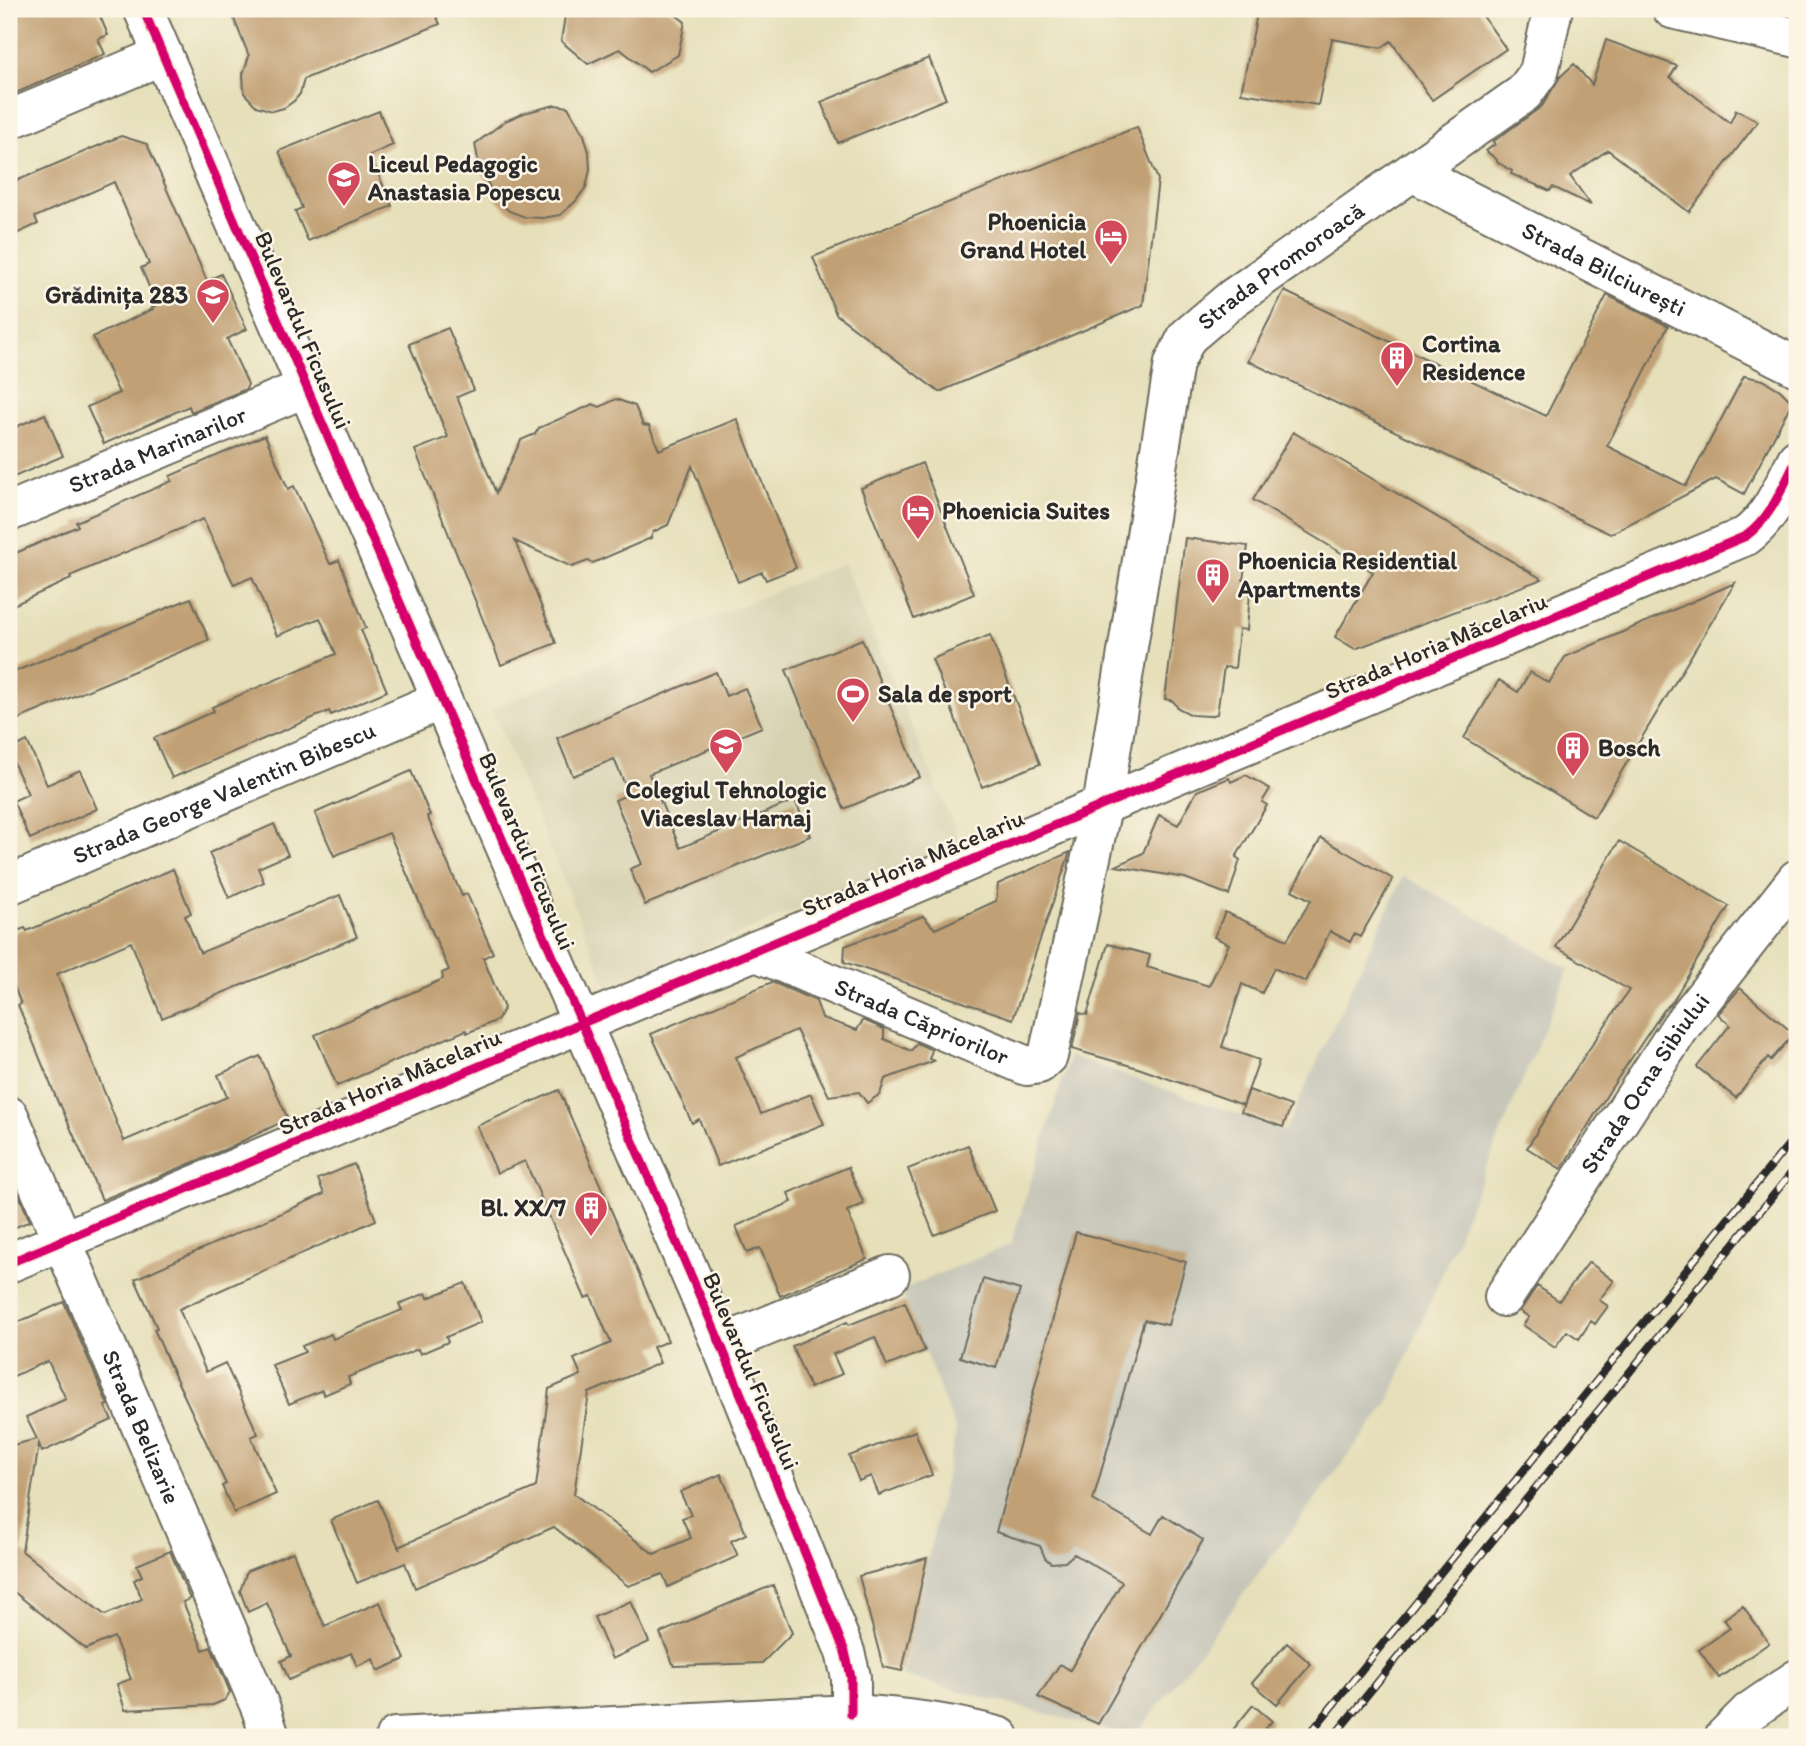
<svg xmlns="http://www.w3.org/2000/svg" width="1806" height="1746" font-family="Itim,sans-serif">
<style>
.built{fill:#d6d1b1}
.industrial{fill:#c5c5b8}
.building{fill:#c1a075}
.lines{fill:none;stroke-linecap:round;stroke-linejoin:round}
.minor-casing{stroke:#6c6a5d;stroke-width:42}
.major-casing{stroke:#6c6a5d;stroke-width:42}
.minor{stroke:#fff;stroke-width:38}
.major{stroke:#fff;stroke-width:38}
.tram{stroke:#2b2b2b;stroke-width:2}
.rail-casing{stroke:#2b2b2b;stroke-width:8}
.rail{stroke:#fcf5e5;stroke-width:5;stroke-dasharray:16;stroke-linecap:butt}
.cycleway-casing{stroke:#fcf5e5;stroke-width:13}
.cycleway{stroke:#d6006c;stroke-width:9}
.labels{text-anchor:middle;stroke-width:5;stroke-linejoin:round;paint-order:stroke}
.poi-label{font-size:24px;font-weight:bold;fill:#2b2b2b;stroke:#fcf5e5;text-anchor:start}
.street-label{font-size:24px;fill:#2b2b2b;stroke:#fcf5e5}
</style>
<rect width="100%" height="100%" fill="#fcf5e5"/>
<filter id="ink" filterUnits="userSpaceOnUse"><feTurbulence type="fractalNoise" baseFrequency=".0143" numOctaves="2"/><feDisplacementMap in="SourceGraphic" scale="14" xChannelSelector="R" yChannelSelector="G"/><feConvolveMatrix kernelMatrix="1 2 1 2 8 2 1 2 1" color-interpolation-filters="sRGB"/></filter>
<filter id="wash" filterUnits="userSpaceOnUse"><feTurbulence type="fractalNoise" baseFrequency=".00686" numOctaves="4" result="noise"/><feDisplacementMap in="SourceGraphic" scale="28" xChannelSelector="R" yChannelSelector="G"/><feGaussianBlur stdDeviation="1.57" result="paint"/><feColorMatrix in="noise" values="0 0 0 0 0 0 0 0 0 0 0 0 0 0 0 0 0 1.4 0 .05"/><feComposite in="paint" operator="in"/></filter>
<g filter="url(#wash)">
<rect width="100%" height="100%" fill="#e6dfba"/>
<!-- built -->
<path class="built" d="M843,563L960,842L608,988L492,709Z"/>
<!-- industrial -->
<path class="industrial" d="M1403,876L1569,969L1388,1403L1135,1737L902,1676L956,1431L901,1290L1011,1244L1070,1056L1285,1131Z"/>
<g id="blocks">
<!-- building -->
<path class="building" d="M9,9H97L108,35L98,39L105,54L9,96Z
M230,9H433L440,24L304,79L300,94L294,101L284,108L272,111L256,106L244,93L243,74L249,56Z
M566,9H668L685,22L678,55L649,72L620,49L588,64L561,41Z
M1258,9H1478L1506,49L1432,100L1391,41L1381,48L1332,39L1318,105L1241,93Z
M1606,40L1677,66L1670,77L1730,123L1736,110L1758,121L1689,212L1608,150L1570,176L1591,205L1553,187L1550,191L1511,174L1512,171L1497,162V160L1486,151L1495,144L1493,142L1542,106L1560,77L1574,64L1592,85Z
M929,58L946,99L838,143L821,102Z
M555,105L568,107L584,135L589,152L590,170L586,187L575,202L560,215L543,218L525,217L509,211L495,198L479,165L475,144L505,121L524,113Z
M379,111L393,145L370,155L392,206L308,241L295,211L302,208L279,151Z
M1137,127L1158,180L1143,305L939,392L836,314L813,257Z
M121,136L147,144L207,281L221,274L247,329L227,339L248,384L246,389L191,412L189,406L104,444L87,407L119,393L93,337L153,309L152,307L157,305L141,268L149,264L114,182L35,217L38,224L16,234L9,217V184Z
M1284,291L1546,416L1607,295L1668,326L1607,446L1686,486L1744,376L1763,380L1780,390L1792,402L1744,494L1716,479L1610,534L1248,361Z
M448,328L474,390L457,397L496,493L521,440L535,434L539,428L593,404L600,407L616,399L635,406L643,425L649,426L659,450L737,419L796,568L766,580L762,572L738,582L692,466L668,525L653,532L651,538L593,563L588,561L572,567L515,541L556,643L501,665L415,450L448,437L409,344Z
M45,414L63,456L9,479V430Z
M1293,432L1542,579L1355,649L1335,637L1373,572L1253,500Z
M265,435L288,489L294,486L330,564L339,560L366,628L361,630L387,691L331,715L329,711L172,778L154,738L214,711L212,707L336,654L320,618L277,636L252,577L234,585L203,519L70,576L71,579L9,607V556L78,526L76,522L172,481L170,476Z
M922,463L974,594L914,619L861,488Z
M1185,538L1248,546L1243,580L1251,581L1247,630L1239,629L1235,668L1224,667L1217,714L1209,716L1192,715L1178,708L1173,701L1165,699Z
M1735,583L1594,817L1464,738L1499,680L1518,692L1530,672L1549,683L1565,657Z
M191,598L209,640L14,721L9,709V674Z
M990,635L1040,764L982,787L932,659Z
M862,639L920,777L844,809L786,670Z
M716,672L726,696L745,688L762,727L649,774L680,848L795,800L810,836L645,905L630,869L642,864L615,800L629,794L614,759L573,776L557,738Z
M27,741L47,785L80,770L97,809L30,839L13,801L28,794L9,753V750Z
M411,771L430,815L427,816L462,896L467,894L493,953L483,958L504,1008L498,1020L467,1033L466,1030L337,1086L315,1035L443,979L442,973L449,970L389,833L334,856L315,813Z
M1246,775L1270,789L1262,802L1267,805L1236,857L1240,860L1229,895L1185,878L1116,866L1143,853L1159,815L1178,825L1197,791L1229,778L1231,782Z
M274,824L288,855L258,868L264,882L229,898L209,853Z
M1321,838L1393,879L1360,937L1354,934L1350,942L1330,931L1306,982L1274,968L1262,993L1242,984L1222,1047L1259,1060L1243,1105L1138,1068L1072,1049L1080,1013L1087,1015L1108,944L1150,955L1147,967L1209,986L1229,944L1214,937L1225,912L1287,940L1311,900L1292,890Z
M1619,841L1729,906L1673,1001L1664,1010L1612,1087L1561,1169L1527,1148L1567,1082L1629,990L1556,947Z
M1070,852L1013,1019L844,962L845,946L923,916L935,929L996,901L998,884Z
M173,869L191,913L185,916L200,953L340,895L357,937L162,1018L131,942L57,974L124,1141L227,1097L218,1075L260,1056L288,1119L228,1148L102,1200L60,1104L59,1105L18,1005L21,1004L9,973V934L25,928L27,931Z
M772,982L816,1001L822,1018L857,1030L863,1020L884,1029V1039L911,1051L917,1043L932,1050L929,1059L934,1061L885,1079L880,1094L867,1103L859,1092L829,1096L796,1030L736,1057L761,1114L811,1094L824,1124L718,1166L699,1119L692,1123L651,1034Z
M1740,988L1794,1034L1771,1060L1768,1057L1736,1098L1697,1067L1730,1025L1718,1014Z
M559,1090L668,1341L653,1347L660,1363L589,1393L574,1494L654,1554L691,1538L682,1518L691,1515L680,1492L721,1474L746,1534L731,1541L738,1556L668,1587L663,1574L628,1586L554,1527L415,1588L405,1563L357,1583L331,1520L378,1500L400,1550L398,1547L536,1487L549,1389L581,1375L574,1359L611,1343L591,1296L585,1298L525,1161L497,1173L477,1126Z
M1249,1090L1291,1106L1283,1127L1241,1112Z
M968,1145L995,1211L934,1235L908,1169Z
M354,1164L376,1220L179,1309L206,1372L225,1363L258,1434L251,1437L276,1494L234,1513L222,1486L226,1484L171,1368L154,1329L157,1328L135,1279L324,1194L318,1179Z
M848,1167L864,1204L847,1211L867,1259L780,1296L760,1248L747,1253L736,1226L792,1202L788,1193Z
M9,1171L30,1221L9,1230Z
M1076,1232L1186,1262L1168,1325L1144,1320L1093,1500L1152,1534L1163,1515L1203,1540L1098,1724L1038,1697L1060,1664L1070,1670L1122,1582L1074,1554L1065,1562L1051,1563L1045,1558L1040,1546L996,1532Z
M1589,1262L1614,1281L1599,1300L1608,1306L1595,1324L1591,1321L1579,1339L1567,1331L1555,1347L1523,1325L1529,1317L1520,1311L1537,1286L1559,1301Z
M983,1279L1020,1290L996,1368L960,1357Z
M465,1283L481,1322L446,1337L448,1342L420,1354L418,1349L348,1377L350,1384L324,1395L322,1390L289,1404L272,1365L305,1352L302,1346L331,1334L333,1339L402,1310L399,1304L426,1293L428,1298Z
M64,1302L108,1405L105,1406L112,1420L42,1452L39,1444L22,1551L105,1615L142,1599L134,1580L142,1576L137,1565L170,1551L190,1599L183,1602L203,1650L211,1647L230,1692L225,1700L213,1705L125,1710L117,1684L131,1679L114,1637L86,1649L9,1588V1446L37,1439L26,1417L66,1399L48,1361L9,1378V1326Z
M905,1302L925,1351L887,1366L875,1337L833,1354L842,1374L810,1388L792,1346L847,1322L849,1325Z
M915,1431L932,1475L879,1495L871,1476L859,1481L849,1456Z
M293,1552L311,1598L325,1626L380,1602L405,1659L378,1671L373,1659L357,1666L351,1653L289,1680L281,1661L291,1656L267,1603L248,1612L240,1591L247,1571Z
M927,1558L902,1671L883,1667L859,1576Z
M773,1585L792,1633L762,1663L674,1666L660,1633Z
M631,1601L649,1642L612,1659L594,1617Z
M1743,1606L1769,1643L1719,1678L1699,1650L1730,1628L1724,1619Z
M1287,1643L1311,1664L1277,1704L1252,1683Z
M1253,1705L1272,1721L1258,1737H1227Z"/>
</g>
</g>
<g filter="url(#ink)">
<use href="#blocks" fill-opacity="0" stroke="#6c6a5d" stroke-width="2"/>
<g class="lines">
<!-- minor casing -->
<g class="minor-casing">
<g id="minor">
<path d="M143,9L721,1345L845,1652L851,1677V1714"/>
<path d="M9,120L163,55"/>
<path id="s1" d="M1412,172L1797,367"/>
<path id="s2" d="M9,512L307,387"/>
<path id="s3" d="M9,885L441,700"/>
<path id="s4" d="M754,951L1027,1066L1039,1064L1048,1056L1102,807L1174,363L1187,337L1233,298L1524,93L1539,72L1553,9"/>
<path id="s5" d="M9,1116L261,1709L270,1737"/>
<path d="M9,1263L1746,536C1771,518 1783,486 1797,459"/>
<path id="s6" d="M1504,1297L1681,1026L1797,879"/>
<path d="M721,1345L890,1275"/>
<path d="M395,1737L851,1714C900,1717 952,1723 1000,1737"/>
<path d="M1724,1737L1749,1712L1797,1679"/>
</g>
</g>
<!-- major casing -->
<g class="major-casing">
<path id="major" d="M1672,9L1797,38"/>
</g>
<!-- minor -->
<use href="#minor" class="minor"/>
<!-- major -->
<use href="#major" class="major"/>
<!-- tram -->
<path class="tram" d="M1791,9L1797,10"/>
<!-- rail casing -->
<g class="rail-casing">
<path id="rail" d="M1307,1737L1797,1134
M1333,1737L1797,1166"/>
</g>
<!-- rail -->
<use href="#rail" class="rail"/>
<!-- cycleway casing -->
<g class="cycleway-casing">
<path id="cycleway" d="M143,9L721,1345L845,1652L851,1677V1714
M9,1263L1746,536C1771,518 1783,486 1797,459"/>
</g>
<!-- cycleway -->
<use href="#cycleway" class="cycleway"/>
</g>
</g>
<!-- icons -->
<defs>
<g id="school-pin" transform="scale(1.75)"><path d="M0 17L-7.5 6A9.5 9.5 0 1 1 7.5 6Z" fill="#d1495b" stroke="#fcf5e5"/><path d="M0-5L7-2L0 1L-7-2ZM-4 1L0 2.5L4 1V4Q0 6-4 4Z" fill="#fff"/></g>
<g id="hotel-pin" transform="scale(1.75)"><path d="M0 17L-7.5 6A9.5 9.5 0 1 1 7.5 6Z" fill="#d1495b" stroke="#fcf5e5"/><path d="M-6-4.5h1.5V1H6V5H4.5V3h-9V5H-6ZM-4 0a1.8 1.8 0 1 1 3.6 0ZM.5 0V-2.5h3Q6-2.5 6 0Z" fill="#fff"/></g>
<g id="building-pin" transform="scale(1.75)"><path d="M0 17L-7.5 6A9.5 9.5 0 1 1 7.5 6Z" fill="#d1495b" stroke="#fcf5e5"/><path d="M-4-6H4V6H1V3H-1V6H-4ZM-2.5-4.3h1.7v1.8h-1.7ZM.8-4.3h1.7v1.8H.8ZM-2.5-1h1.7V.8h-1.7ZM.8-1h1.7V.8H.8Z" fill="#fff"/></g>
<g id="stadium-pin" transform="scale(1.75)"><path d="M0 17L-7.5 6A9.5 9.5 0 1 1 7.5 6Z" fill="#d1495b" stroke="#fcf5e5"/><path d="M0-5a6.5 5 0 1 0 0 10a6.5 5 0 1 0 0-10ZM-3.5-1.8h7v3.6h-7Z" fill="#fff"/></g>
</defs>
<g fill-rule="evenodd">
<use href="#school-pin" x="344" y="178"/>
<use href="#hotel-pin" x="1111" y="236"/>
<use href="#school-pin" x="213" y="295"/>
<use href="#building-pin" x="1397" y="358"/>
<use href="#hotel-pin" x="918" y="511"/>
<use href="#building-pin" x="1213" y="575"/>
<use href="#stadium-pin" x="853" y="694"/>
<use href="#school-pin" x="726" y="745"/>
<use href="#building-pin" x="1573" y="748"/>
<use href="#building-pin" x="591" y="1208"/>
</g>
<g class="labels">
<!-- poi labels -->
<g class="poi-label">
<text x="368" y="172">Liceul Pedagogic<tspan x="368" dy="28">Anastasia Popescu</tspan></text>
<text x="1086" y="230" text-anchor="end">Phoenicia<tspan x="1086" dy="28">Grand Hotel</tspan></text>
<text x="188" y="303" text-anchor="end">Grădinița 283</text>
<text x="1422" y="352">Cortina<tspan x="1422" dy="28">Residence</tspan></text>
<text x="942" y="519">Phoenicia Suites</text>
<text x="1238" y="569">Phoenicia Residential<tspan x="1238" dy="28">Apartments</tspan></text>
<text x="878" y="702">Sala de sport</text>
<text x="1598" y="756">Bosch</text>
<text x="726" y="798" text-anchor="middle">Colegiul Tehnologic<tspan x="726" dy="28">Viaceslav Harnaj</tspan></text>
<text x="566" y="1216" text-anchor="end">Bl. XX/7</text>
</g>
<!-- street labels -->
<g class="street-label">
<text dy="8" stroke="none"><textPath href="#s4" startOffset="1172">Strada Promoroacă</textPath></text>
<text dy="8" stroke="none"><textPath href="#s1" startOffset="215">Strada Bilciurești</textPath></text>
<text transform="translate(303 330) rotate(67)" y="8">Bulevardul Ficusului</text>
<text dy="8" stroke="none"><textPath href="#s2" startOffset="161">Strada Marinarilor</textPath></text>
<text transform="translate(1436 646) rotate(-23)" y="8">Strada Horia Măcelariu</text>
<text dy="8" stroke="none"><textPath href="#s3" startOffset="234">Strada George Valentin Bibescu</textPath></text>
<text transform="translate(527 851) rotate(67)" y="8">Bulevardul Ficusului</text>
<text transform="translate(913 863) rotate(-23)" y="8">Strada Horia Măcelariu</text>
<text dy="8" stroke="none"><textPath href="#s4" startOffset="182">Strada Căpriorilor</textPath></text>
<text transform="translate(390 1082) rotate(-23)" y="8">Strada Horia Măcelariu</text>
<text dy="8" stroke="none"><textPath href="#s6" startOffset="256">Strada Ocna Sibiului</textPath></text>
<text transform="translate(751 1371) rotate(67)" y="8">Bulevardul Ficusului</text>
<text dy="8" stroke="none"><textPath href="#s5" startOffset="338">Strada Belizarie</textPath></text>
</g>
</g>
<!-- margin -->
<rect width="1806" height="1746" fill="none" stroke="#fcf5e5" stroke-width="35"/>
</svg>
